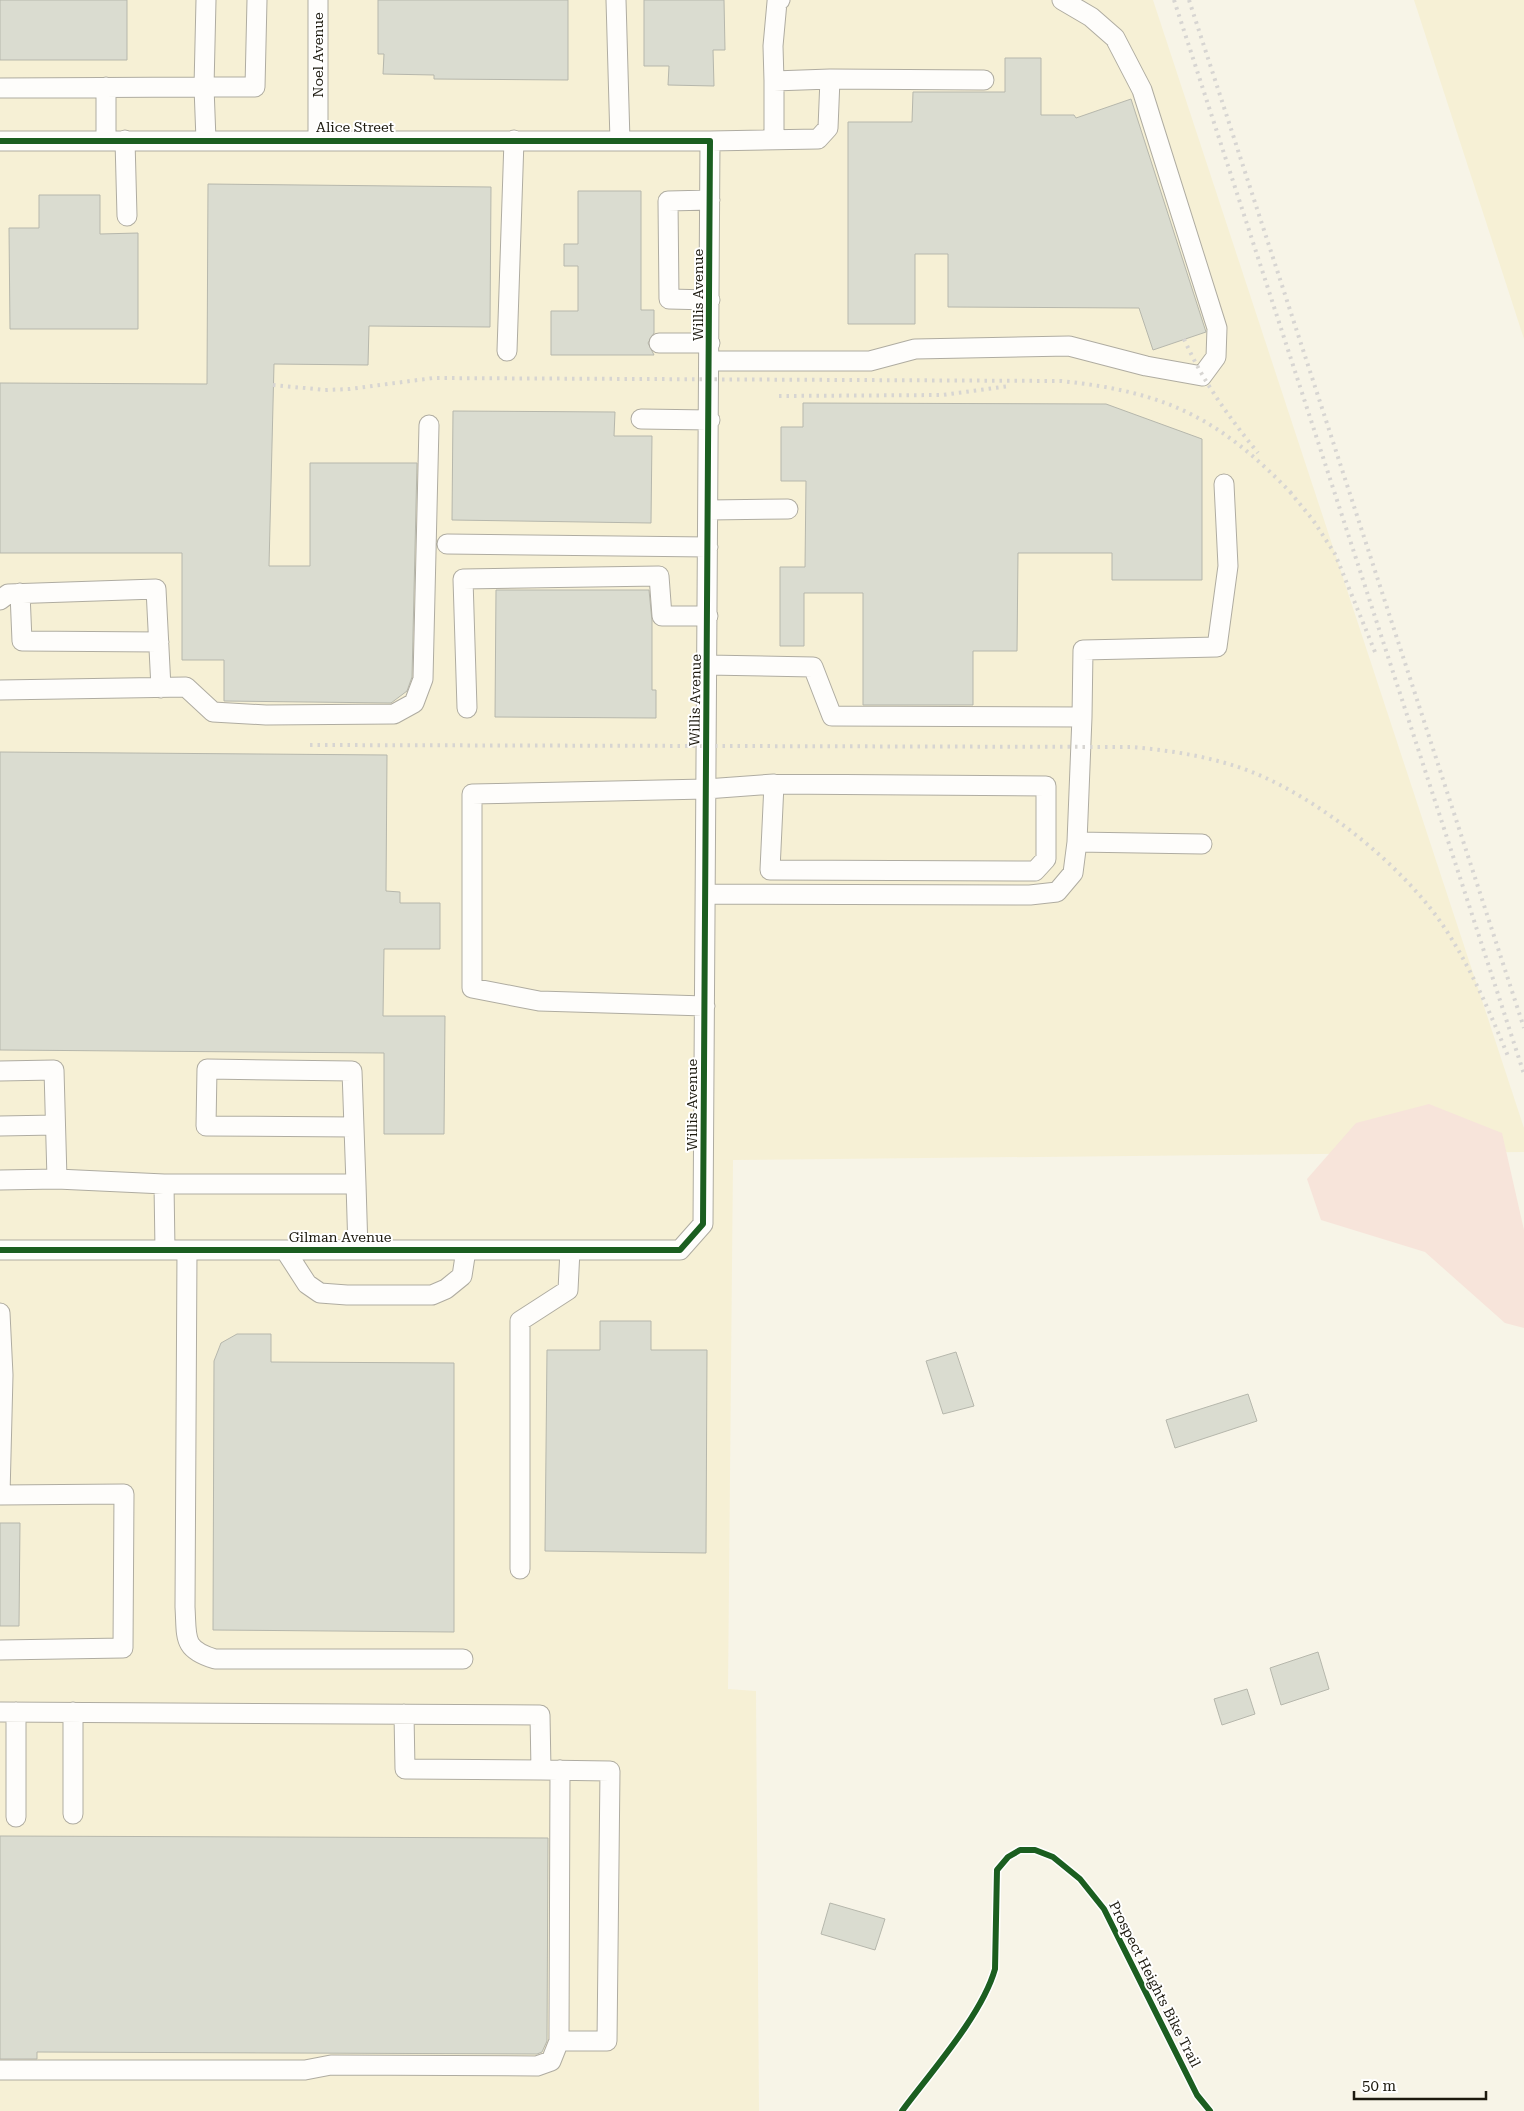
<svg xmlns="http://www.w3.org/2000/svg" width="1524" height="2111" font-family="'Roboto Serif',serif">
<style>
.built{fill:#f6f0d5}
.green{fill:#f7e4da}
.building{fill:#dadcd0;stroke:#b6b7ac}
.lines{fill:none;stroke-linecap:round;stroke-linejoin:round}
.minor-casing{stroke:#afaca1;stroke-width:21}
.minor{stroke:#fefdfb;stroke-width:19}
.rail{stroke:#d7d5d2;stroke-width:4;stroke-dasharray:2.5 5;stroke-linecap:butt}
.cycleway-casing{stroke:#fff;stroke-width:9}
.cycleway{stroke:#1b5e20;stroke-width:6}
.labels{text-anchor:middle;stroke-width:4;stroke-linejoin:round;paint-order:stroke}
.street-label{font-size:14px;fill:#1c190e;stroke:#fff}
</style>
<rect width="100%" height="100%" fill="#f7f4e7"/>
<!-- built -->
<path class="built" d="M0,0H1153L1524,1128V1152L733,1160L728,1689L756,1691L759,2111H0Z
M1414,0H1524V339Z"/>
<!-- green -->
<path class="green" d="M1429,1104L1502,1133L1524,1230V1328L1505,1323L1425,1252L1321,1220L1307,1179L1356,1123Z"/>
<!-- building -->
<path class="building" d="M0,0H127V60H0Z
M378,0H568V80L434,79V75L383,74L384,54H378Z
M644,0H724L725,50H713L714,86L668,85L669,66H644Z
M1005,58H1041V115H1074L1076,118L1131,99L1206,332L1153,350L1139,308L948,307V254H915V324H848V122H912L913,92H1005Z
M208,184L491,187L490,327L369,326L368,365L274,364L269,566H310V463H417L412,677L407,691L391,703L224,701V660H182V553H0V383L207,384Z
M578,191H641V310H654V333L648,343L654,355H551V311H578V266H564V244H578Z
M39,195H100V234L138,233V329H10L9,228H39Z
M803,403L1106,404L1202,439V580H1112V553H1018L1017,651H973V705H863V593H804V646H780V567H805L806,481H781V427H803Z
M453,411L615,412L614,436H652L651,523L452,520Z
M496,590H649L652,621V690H656V718L495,717Z
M0,752L387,755L386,891L400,892V903H440V949H384L383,1016H445L444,1134H384V1053L0,1050Z
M600,1321H651V1350H707L706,1553L545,1551L547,1350H600Z
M237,1334H271V1362L454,1363V1632L213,1630L214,1361L221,1343Z
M956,1352L974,1406L943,1414L926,1361Z
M1248,1394L1257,1421L1175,1448L1166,1420Z
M0,1523H20L19,1626H0Z
M1318,1652L1329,1689L1281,1705L1270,1668Z
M1247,1689L1255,1714L1222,1725L1214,1699Z
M0,1836L548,1838L547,2041L542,2052L537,2054L37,2052V2059H0Z
M830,1903L885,1919L875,1950L821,1934Z"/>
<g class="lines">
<!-- minor casing -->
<g class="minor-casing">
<path id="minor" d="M616,0L620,141
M774,81L773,46L777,2L780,0
M0,88L204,87L206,0
M318,139V0
M106,140V87
M125,140L127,216
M206,140L204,87H255L257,0
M774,140V81L830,79
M0,141H710L818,139L828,128L830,79L984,80
M710,200L668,201L669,299L710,300
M659,343H710
M507,351L514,140
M710,361H870L915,349L1069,346L1146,366L1202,376L1216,357L1217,328L1142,90L1115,38L1091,17L1062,0
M641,419L710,420
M709,510L788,509
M447,544L708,547
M20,593L22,641L159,642
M0,600L8,594L156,589L161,688
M707,665L813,667L832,716L1082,717L1083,650L1217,647L1228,566L1224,484
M0,690L186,687L213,712L266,715L394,714L414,703L423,679L429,425
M467,708L463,579L659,576L662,616H708
M1082,717L1077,842L1202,844
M705,894L1030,895L1057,892L1073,873L1077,842
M705,1006L539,1001L472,988V794L706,789L774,784L1046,786V859L1035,871L770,870L774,784
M0,1071L54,1070L57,1179L0,1180
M0,1126L55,1125
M354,1127L206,1126L207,1069L352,1071L356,1184
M57,1179L164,1184L165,1250
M164,1184H356L358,1250
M0,1250H680L703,1224L710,141
M187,1250L185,1607C187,1638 182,1649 215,1659H463
M285,1250L307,1284L320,1293L347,1295H432L446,1289L462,1276L466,1250
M0,1313L3,1375L0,1495L124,1494L123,1648L0,1650
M520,1569V1321L568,1290L570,1250
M0,1712L540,1715L541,1770L610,1771L607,2041H559L560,1770
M73,1712V1814
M404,1714L405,1769L541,1770
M16,1817V1712
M0,2070H305L331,2065L537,2066L551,2061L559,2041"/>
</g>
<!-- minor -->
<use href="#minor" class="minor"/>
<!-- rail -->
<path class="rail" d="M1174,0L1524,1074
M1189,0L1524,1028
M1184,339C1203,382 1229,417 1258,453
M273,385L325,390L350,389L433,378L1061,381C1168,392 1221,419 1295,497
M779,396L942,395L1009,386
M1290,492L1313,520L1335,554L1375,652
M310,745L1131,747C1166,750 1201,755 1235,766C1309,789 1404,865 1446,930C1472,970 1490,1013 1508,1056"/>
<!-- cycleway casing -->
<g class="cycleway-casing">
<path id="cycleway" d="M0,141H710L703,1224L680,1250H0
M902,2111C931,2072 982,2015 995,1969L997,1870L1008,1857L1020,1850H1035L1053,1857L1080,1879L1104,1909L1197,2095L1210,2111"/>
</g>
<!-- cycleway -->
<use href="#cycleway" class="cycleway"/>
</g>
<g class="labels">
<!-- street labels -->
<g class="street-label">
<text transform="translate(318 55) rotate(-90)" y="5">Noel Avenue</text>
<text x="355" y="132">Alice Street</text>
<text transform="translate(698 295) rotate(-90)" y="5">Willis Avenue</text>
<text transform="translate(695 700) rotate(-89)" y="5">Willis Avenue</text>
<text transform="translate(692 1105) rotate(-90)" y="5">Willis Avenue</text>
<text x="340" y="1242">Gilman Avenue</text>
<text transform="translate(1155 1984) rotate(63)" y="5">Prospect Heights Bike Trail</text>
</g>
</g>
<!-- scale -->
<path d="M1354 2091v8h132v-8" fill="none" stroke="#1c190e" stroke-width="2.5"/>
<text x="1362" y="2091" font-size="15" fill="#1c190e" stroke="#ffffff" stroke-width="4" paint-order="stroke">50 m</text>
</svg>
